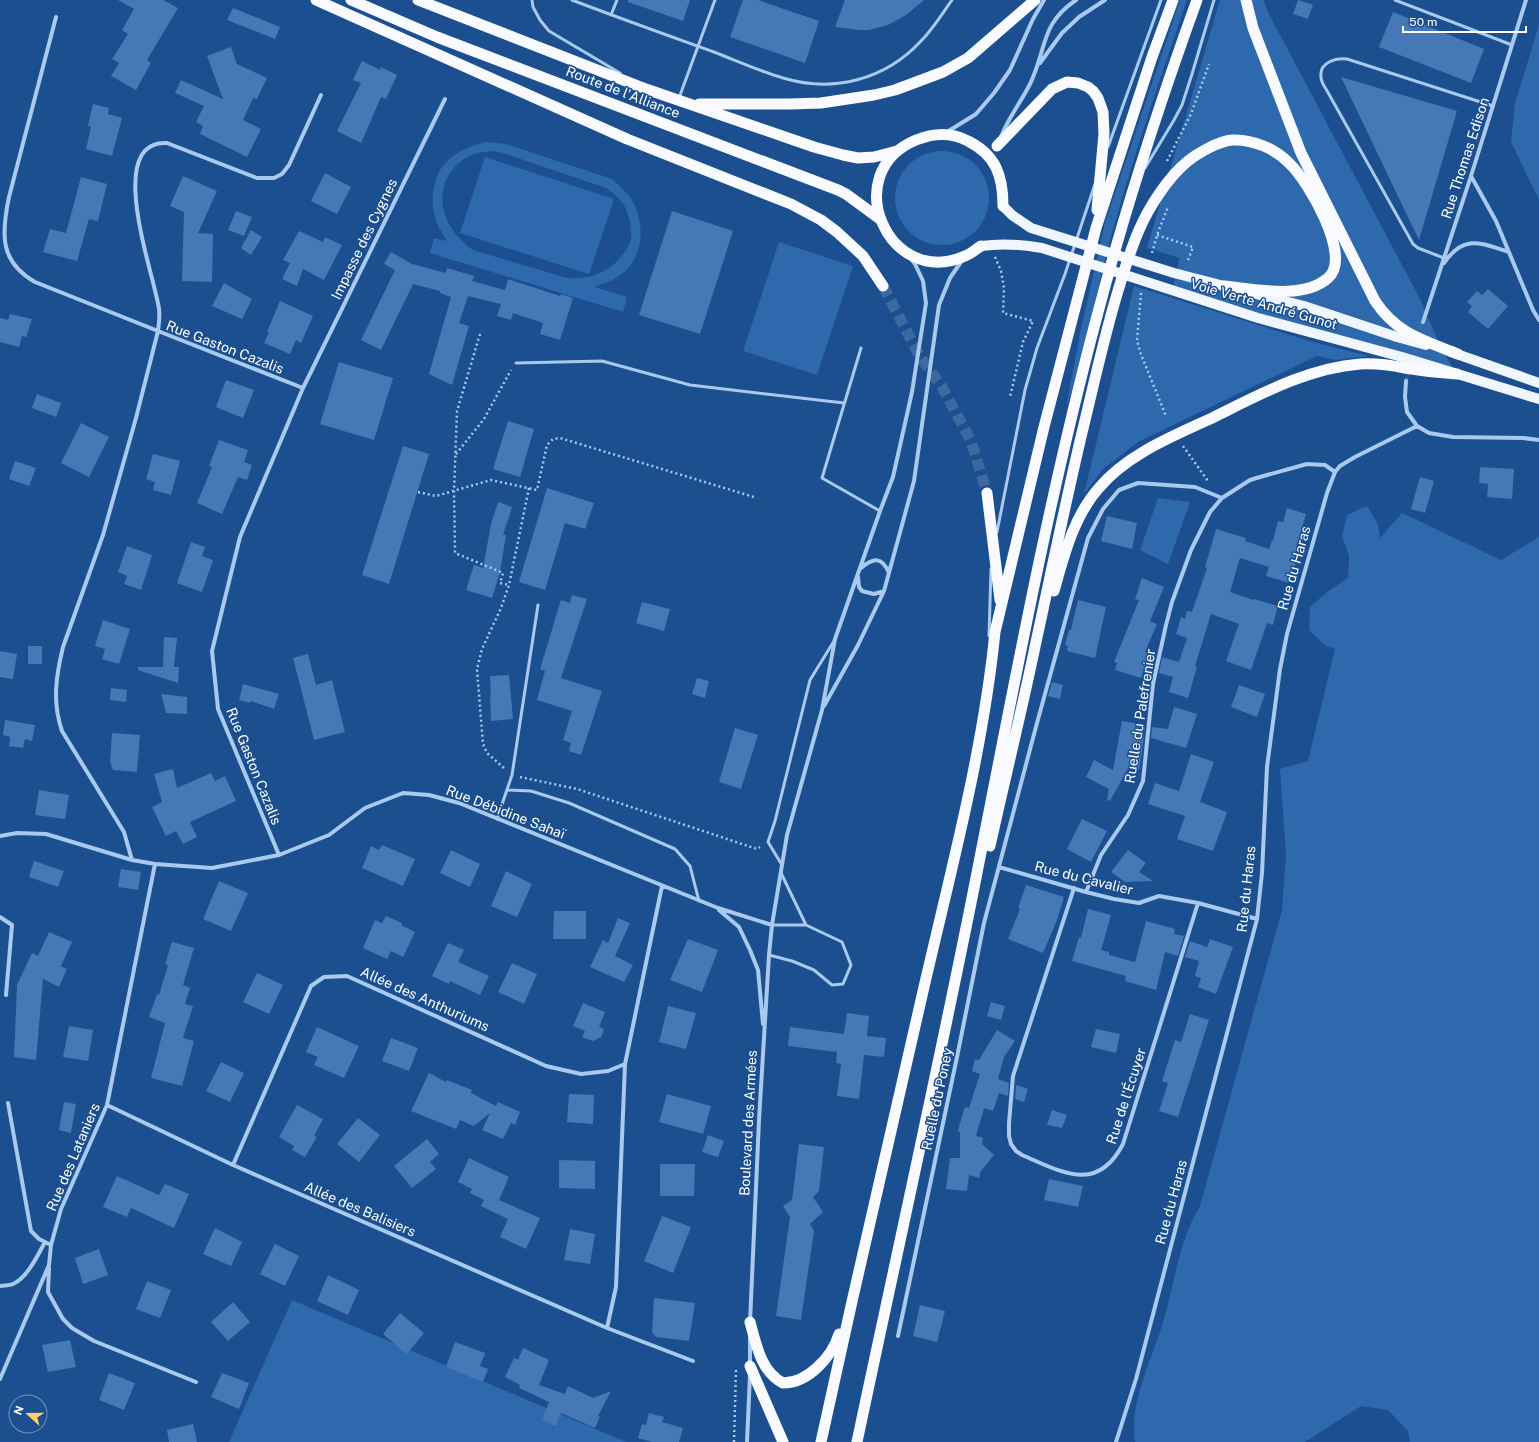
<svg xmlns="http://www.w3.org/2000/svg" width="1539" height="1442" font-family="'Public Sans',sans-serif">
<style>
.green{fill:#2e69ad;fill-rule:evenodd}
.building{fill:#4478b7}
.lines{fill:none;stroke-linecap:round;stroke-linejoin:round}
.minor-tunnel{stroke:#3d69a0;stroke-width:4;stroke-dasharray:4 2;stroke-linecap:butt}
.trunk-tunnel{stroke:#3d69a0;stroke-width:11;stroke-dasharray:11 5.5;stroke-linecap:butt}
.path{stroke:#a9c9ee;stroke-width:2.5;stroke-dasharray:2 3;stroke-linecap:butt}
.service{stroke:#a9c9ee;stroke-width:3}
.minor{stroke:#a9c9ee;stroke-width:4}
.primary{stroke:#f0f6ff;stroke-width:10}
.trunk{stroke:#f8faff;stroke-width:11}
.labels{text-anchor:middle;stroke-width:3;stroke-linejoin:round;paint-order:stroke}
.street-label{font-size:14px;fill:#fff;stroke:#1b4f8f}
</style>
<rect width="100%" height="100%" fill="#1b4f8f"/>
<!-- green -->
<path class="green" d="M1180,0H1187C1162,74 1136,148 1115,223C1097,284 1087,348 1066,408L1080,333L1105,223Z
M1220,0H1263L1269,14L1420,299L1442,350L1457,374L1172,289L1180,258L1147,248Z
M1539,25V200L1511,142L1515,103Z
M486,142L506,144L612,179C620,186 629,194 634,204C645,227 643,256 623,273C614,280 605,283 595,287L627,297L623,312L430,253L434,238L447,241C442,233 437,225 435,216C432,207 432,197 434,188C438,160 461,148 486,142ZM492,151L503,153L606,188C624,200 630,211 631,233C632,243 625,252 619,259C607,273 587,280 569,278C560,277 549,272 540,270C518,263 495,257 473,250C448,233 432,201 450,173C456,164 466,156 477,153C482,152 487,152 492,151Z
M895 198a47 47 0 1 1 94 0a47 47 0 1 1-94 0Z
M485,157L614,199L589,274L460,233Z
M779,242L853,266L817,375L743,351Z
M1134,286L1309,341L1369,356L1335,360L1317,356L1138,442L1103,469L1084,494Z
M1158,498L1190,502L1168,564L1140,550Z
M1367,506L1378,524L1380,538L1402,513L1501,560L1539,537V1442H1410L1408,1431L1388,1410L1361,1406L1305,1442H1135C1129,1400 1153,1358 1164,1319C1175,1281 1179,1241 1200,1206L1282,910L1286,856L1280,769L1308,761L1335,649L1326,646L1309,630L1310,607L1327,592L1348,578L1349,556L1342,536L1347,515Z
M292,1300L626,1442H229Z"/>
<!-- building -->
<path class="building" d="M118,0H163L178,8L147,60L151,63L136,90L111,76L119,63L112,59L128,34L122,30L134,9Z
M628,0H690L683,21L628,2Z
M743,0H758L819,21L805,63L730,37Z
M845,0H924L906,15L888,25L869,30H859L835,27Z
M1298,0L1313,5L1308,19L1293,14Z
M233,8L280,27L275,39L227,20Z
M1393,12L1484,49L1471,83L1379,47Z
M231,47L237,64L267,78L257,99L253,98L243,120L261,129L247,157L200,134L203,126L196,122L204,106L175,93L181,80L223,99L207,56Z
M362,61L380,70L381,67L397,75L386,99L381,97L361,143L337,131L361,83L353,80Z
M1341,77L1457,111L1419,240L1404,209Z
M93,104L109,108L108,114L122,118L112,156L86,149L91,127L88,126Z
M325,173L351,187L337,214L311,201Z
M183,176L217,191L198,233L213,234L212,282L182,281L184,212L170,206Z
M81,177L107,184L98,221L89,219L77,261L43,252L50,229L66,233Z
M236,211L252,217L244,236L228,230Z
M672,211L733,231L700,334L639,315Z
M251,230L262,237L251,255L241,248Z
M299,231L323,242L325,237L342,245L324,280L303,269L297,286L282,279L290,263L283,260Z
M391,252L412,264L446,273L447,268L474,276L472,281L505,290L508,279L560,296L561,294L573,298L560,340L540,334L543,323L513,313L511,320L497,316L501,304L468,296L459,323L469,326L452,385L429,374L451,297L440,293V291L413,284L381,350L361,340L395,270L384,264Z
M224,283L252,299L242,319L212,306Z
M1488,289L1508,306L1488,329L1468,312L1472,306L1467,302L1477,291L1482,295Z
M280,301L313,316L301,343L296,340L290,354L264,343L269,332H267Z
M10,314L32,319L26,337L22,336L19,347L0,342V318L8,320Z
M339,362L393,378L374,440L320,424Z
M226,380L254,390L243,418L216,407Z
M37,394L61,403L56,417L32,408Z
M508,421L534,429L520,477L493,469Z
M81,423L109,437L89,477L61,463Z
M219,440L248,450L244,462L252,465L247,480L238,477L222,514L197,503L212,467L209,466Z
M403,446L429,454L389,584L362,575Z
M153,454L180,461L171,495L153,490L155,482L146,479Z
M15,461L36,468L29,486L9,479Z
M1480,467L1514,469L1512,499L1487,497L1488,484L1479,483Z
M1420,477L1434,481L1425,513L1411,509Z
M547,488L594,503L585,529L565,523L545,590L519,582Z
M498,502L512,507L503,535H506L500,572L492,598L466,590L474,565L483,568L491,524Z
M1287,508L1306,514L1296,548L1300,549L1290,583L1266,576L1269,567L1240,558L1230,592L1253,600L1254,599L1278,606L1273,625L1267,623L1251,670L1226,661L1239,624L1211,614L1195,666L1197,667L1188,698L1169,692L1173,677L1159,673L1162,657L1179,662L1187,638L1176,634L1181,617L1185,619L1187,611L1192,612L1207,568L1205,567L1216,529L1246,538L1245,541L1269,549L1272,541H1273L1278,521L1283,522Z
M1107,516L1137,523L1132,549L1101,541Z
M191,542L205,547L202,556L213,560L202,592L177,583Z
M127,546L152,555L141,590L124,584L127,576L118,572Z
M1142,578L1164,587L1150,621L1157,624L1145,652L1156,655L1152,671L1144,668L1141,678L1115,670L1117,663L1114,662L1139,600L1135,599Z
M572,595L587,599L561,678L602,691L581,755L569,751L571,743L563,740L572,711L537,700L545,671L540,669L561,600L570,603Z
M1078,600L1106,607L1095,658L1067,651L1068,646L1065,645L1069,630H1071Z
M642,602L670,609L664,631L636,623Z
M103,620L130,629L119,664L102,659L105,649L95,646Z
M164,637L177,638L174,667H179L178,683L138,670V667H163Z
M28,646H42V664H28Z
M0,651L17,654L13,679L0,677Z
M308,654L316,685L332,680L345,732L314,740L293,658Z
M509,675L513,719L491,721L490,695H491L490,676Z
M697,678L709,681L705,698L692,694Z
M1052,682L1063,685L1060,699L1048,696Z
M243,684L279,694L274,709L251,701L250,703L239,700Z
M1239,685L1265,694L1257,717L1231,707Z
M111,688L127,690L126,702L110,700Z
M161,694L187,697V714L166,713Z
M1174,707L1197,714L1186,748L1151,738L1152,727L1168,729Z
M5,720L35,725L32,741L25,739L23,748L9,746L10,737L3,735Z
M1122,721L1145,725L1142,752L1139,770L1128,768L1110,801L1107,800L1109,789L1086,777L1094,760L1113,770Z
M735,728L758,735L741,789L719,782Z
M112,733L140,735L137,772L113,770L110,762Z
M1191,754L1214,762L1200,802L1227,812L1213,851L1177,839L1185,816L1148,804L1155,783L1179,791Z
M173,769L177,788L211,773L215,781L225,776L236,801L190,822L197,837L183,844L176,831L166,836L152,807L162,802L154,774Z
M39,790L69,795L65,819L35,815Z
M1082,819L1107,831L1091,862L1067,849Z
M382,845L415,859L403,886L362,868L371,846L379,850Z
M451,850L480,864L470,887L440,873Z
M1128,850L1146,863L1139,872L1153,881L1125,882L1111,872Z
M34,861L64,871L58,887L29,877Z
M121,869L141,872L138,890L118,887Z
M506,871L532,884L517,917L491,906Z
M219,881L248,893L231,931L203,919Z
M1026,885L1064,897L1057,920L1043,953L1008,939L1020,909L1018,908Z
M1088,909L1111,915L1101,950L1109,952V955L1135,962L1146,921L1175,929L1174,934L1184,936L1178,956L1165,952L1156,990L1125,981L1126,976L1072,961L1079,937L1081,938Z
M554,911H586V939H553Z
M386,916L402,923L401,925L415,932L403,957L391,951L387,959L363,948L375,920L382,923Z
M618,918L630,923L615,956L633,965L624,982L590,967L603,940L608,943Z
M49,932L72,942L61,966L67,969L59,987L43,979L36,1060L14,1057L17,985L32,953L38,956Z
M688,939L718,950L702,992L670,980Z
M1210,939L1233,947L1216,994L1198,987L1201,978L1195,976L1199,961L1185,957L1190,941L1207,947Z
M172,942L194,948L183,985L190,988L185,1004L193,1006L183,1038L194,1041L182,1086L151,1078L165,1023L149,1017L157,994L159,995L168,965L165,964Z
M448,943L464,950L458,962L489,976L480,995L450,981L449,984L432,976Z
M512,963L537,974L524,1004L498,992Z
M257,973L283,985L269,1014L243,1002Z
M991,1002L1005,1006L1001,1020L987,1016Z
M583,1003L605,1012L599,1027L604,1029L601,1037L593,1041L582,1037L585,1031L573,1026Z
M668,1006L696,1013L686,1049L659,1042Z
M847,1013L869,1016L867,1036L886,1038L884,1057L864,1055L859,1099L837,1096L841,1064L836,1063L837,1052L788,1046L790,1027L844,1034Z
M1190,1014L1209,1020L1178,1117L1159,1111L1168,1083L1162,1081L1175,1040L1181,1042Z
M69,1026L93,1030L88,1061L63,1057Z
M317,1027L359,1046L344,1078L314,1065L318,1057L306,1052Z
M1096,1029L1120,1034L1116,1053L1091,1047Z
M997,1030L1015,1041L1004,1057L998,1079L1009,1083L1008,1096L999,1093L993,1111L984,1108L976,1136L983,1138L982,1144L994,1155L981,1171L979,1178L969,1175L967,1191L946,1189L950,1158H960V1132L958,1131L960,1123L965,1107L969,1108L980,1074L972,1071L975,1059L979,1060Z
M391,1038L418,1048L409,1071L382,1061Z
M221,1062L244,1073L230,1102L206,1091Z
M429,1073L446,1082L447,1080L472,1090L471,1093L496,1106L498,1102L520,1112L515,1125L511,1123L503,1139L482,1130L490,1113L474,1126L460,1120L456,1129L411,1111Z
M1016,1085L1028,1089L1024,1102L1015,1099Z
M569,1094L594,1095L593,1124L567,1122Z
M667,1094L711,1106L703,1134L659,1122Z
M64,1102L76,1104L71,1133L59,1130Z
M297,1105L323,1119L314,1136L317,1137L305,1157L292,1150L294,1146L279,1137Z
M1052,1110L1067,1115L1062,1128L1047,1125Z
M358,1118L380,1135L359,1162L337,1144Z
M708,1135L724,1141L718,1157L702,1152Z
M427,1139L439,1154L430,1162L436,1169L412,1188L394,1166Z
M799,1144L824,1147L819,1191L813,1197L823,1212L810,1224L814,1231L801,1320L776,1316L790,1217L783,1206L792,1200Z
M469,1158L509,1177L499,1200L540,1218L526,1249L500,1237L508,1219L481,1206L484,1200L470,1193L472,1189L458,1182Z
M559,1160L595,1161V1189L559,1188Z
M660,1164H695L694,1196H660Z
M117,1176L159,1195L165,1184L189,1194L174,1228L131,1208L127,1217L103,1207Z
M1049,1179L1083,1186L1078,1207L1044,1200Z
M662,1216L691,1227L673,1273L644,1261Z
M215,1228L242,1242L231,1266L203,1254Z
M570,1229L595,1234L590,1264L564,1260Z
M275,1244L299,1256L285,1286L260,1274Z
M99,1249L108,1275L83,1284L75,1258Z
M328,1275L359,1290L348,1315L317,1301Z
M147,1281L171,1290L160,1318L136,1309Z
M654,1298L695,1303L689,1341L656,1337L652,1332Z
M233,1302L250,1322L228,1341L211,1322Z
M920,1305L945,1311L937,1342L913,1336Z
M400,1313L424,1333L407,1354L383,1334Z
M70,1340L76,1367L48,1372L42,1345Z
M455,1342L485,1353L480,1366L488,1369L483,1382L446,1367Z
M523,1348L549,1360L539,1385L565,1394L568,1386L593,1398L611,1391L598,1416L600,1417L595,1428L561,1413L556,1426L542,1420L549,1402L519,1388L520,1385L505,1377L514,1358L518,1360Z
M109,1373L135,1383L124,1410L99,1400Z
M222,1373L249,1383L239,1409L211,1397Z
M649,1413L664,1417L662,1422L683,1428L679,1442H652L638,1438L642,1424L646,1425Z
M193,1424L197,1442H169L167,1430Z"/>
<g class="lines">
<!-- minor-tunnel -->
<path class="minor-tunnel" d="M1419,336L1423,322
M1412,359L1417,343
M1406,381L1409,370"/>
<!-- trunk-tunnel -->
<path class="trunk-tunnel" d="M883,286L919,355L942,387L971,441L987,493"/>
<!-- path -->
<path class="path" d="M1167,161L1191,114L1209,64
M1157,235L1193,247L1187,263
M1152,253L1157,235L1168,207
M995,257L1001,271L1004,288L1003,313L1033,321L1023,342L1010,397
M1141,293L1137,340L1140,352L1166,416
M480,334L457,411L454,491L455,553L503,573L500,583L509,585
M1183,446L1208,481
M456,454L484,419L511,370
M418,492L436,496L491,480L537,490L547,445L553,439L560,438L754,497
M504,768L487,753L483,744L477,669L482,649L501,608L509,585L529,488
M520,777L577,789L757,849L760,847
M734,1442L736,1369"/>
<!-- service -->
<path class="service" d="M532,0L533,7L540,20L549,31L620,73
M572,0C619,18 667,35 714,52C737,61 759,71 783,78C833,93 885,80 921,41C933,29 942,14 952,0
M1395,0L1512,45
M611,15L617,0
M679,98L715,0
M1108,147L1161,0
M1145,168L1174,120L1182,105L1192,74L1214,0
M1444,258L1418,248L1413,244L1326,89C1324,86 1321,81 1321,77C1319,62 1336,58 1347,59L1493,106
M861,348L822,478L880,511
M516,363L602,361L690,385L844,403
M997,532L1025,390L1037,348L1065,274L1095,184
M989,636L991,569
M507,790L531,791L569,803L675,849L690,866L699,901
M497,819L512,775L538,605
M782,865L768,842L775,821L810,680L834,641
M781,873L806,925
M769,955L792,961L814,970L832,985L843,984L851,965L842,942L806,925H772"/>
<!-- minor -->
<path class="minor" d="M56,17L9,197C1,235 0,262 35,282L158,331C159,324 160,317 159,309C155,277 103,140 167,143L257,178H274L282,174L289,165L321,95
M1040,63L1062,33L1079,17L1105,0
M947,132L976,114L994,93L1010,70L1033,19L1044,0
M1001,137C1008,118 1021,102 1030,84C1047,49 1040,24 1076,0
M1471,176L1496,221L1533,310L1539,320
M1444,263C1464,234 1480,243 1509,252
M1423,322L1471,176L1526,0
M1406,381L1405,397L1407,412L1417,426L1429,433L1453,437L1523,438L1539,440
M303,388L445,99
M861,568C873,558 882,556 889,573
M858,577L859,587L862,591L874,594L884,591
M824,706L858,645L884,591L914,481L939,305L950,278L963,259
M0,836L17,833L46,834L132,860L155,864L212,868L279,855L329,835L365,808L403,793L429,795L459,803L718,908L772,925
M132,860L124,832L62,731C52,702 56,676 63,647L103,535L136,418L158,331L303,388L240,537L212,651L218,709L279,855
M999,867L1086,892L1114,899L1139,903L1159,896L1198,903L1257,919
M1074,888L1013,1076L1009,1123V1136L1011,1144L1016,1151L1022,1155C1062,1172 1097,1194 1123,1144L1198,903
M1086,892L1101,855L1128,815L1143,781L1153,684L1166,625L1172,602L1191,550L1210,512L1222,498L1250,480L1260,477L1307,464L1325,465L1335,472
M719,910L739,927L750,950L758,970L763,1024
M0,917L12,925L6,995
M8,1103L31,1231L39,1239L51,1245
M107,1105L233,1165L607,1328L693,1361
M233,1165L311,986L324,977L347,976L546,1066L581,1074L608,1071L625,1064
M49,1268L48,1292L63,1319L72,1328L94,1341L196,1382
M0,1286C4,1285 9,1286 13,1284C27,1278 38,1255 45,1242
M750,1322L759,1120L769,955L772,925L787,835L822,710L835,639L880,511L893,477L912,392L926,303L923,281L915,264L911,259
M607,1328L616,1287L625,1064L662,886
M898,1336L957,1057L984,923L1037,723L1088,538L1103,509L1119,490L1138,483L1195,487L1222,498
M750,1337V1366
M0,1379L49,1265L51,1245L61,1209L107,1105L155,864
M747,1442L750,1375
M1116,1442L1136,1379L1257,919L1262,873L1267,767L1280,669L1287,634L1327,493L1335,472L1340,466L1355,457L1417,426"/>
<!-- primary -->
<path class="primary" d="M1003,206L1012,215L1031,228L1174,273L1232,288
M981,246C1002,243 1020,244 1042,248L1258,318L1402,357L1539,399
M1252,293L1304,306L1397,337L1426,345
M1451,352L1539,383"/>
<!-- trunk -->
<path class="trunk" d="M316,0L627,139L791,204L821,220L837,232L863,256L883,286
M351,0L437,37L838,190L846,194L880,219
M418,0L646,89L814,147L843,155L858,158L874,157L897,151
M1246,0L1253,28L1301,153L1375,301C1397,334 1423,340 1458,354
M699,104H790L821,103L874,95L895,90L943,72L968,58L1035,0
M997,146L1052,89L1067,82L1078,83L1088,87L1093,91L1098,98L1103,112L1104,134L1097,210
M981,246C976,249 971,254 965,256C889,290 837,173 916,140C933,133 951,132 968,141C996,155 1003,176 1003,206
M987,493L1000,600
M1054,591C1064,556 1073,518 1098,489C1126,455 1171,437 1210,419C1257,396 1307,368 1360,364C1376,363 1390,365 1405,368C1422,371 1439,373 1457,374
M990,846C1005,778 1022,710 1036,642C1051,573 1065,505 1081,437C1092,392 1102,346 1115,301C1122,277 1129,253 1139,230C1149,207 1168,177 1188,161C1198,153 1219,141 1232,140C1253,139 1276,149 1290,164C1308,181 1353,257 1328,278C1303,300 1255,289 1224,286
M750,1322C756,1344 761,1372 783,1383C808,1383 832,1357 839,1334
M750,1366L783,1442
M821,1442C854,1290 889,1138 924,987C951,870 983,752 995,632L1044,427L1096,228L1152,57L1173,0
M857,1442C895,1262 935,1083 971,903C1010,708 1045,512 1096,320C1124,212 1159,105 1197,0"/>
</g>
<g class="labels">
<!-- street labels -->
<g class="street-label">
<text transform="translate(623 92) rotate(21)" y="5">Route de l'Alliance</text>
<text transform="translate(1465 158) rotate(-72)" y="5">Rue Thomas Edison</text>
<text transform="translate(364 239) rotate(-64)" y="5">Impasse des Cygnes</text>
<text transform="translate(1264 304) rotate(16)" y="5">Voie Verte André Gunot</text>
<text transform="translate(225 347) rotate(21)" y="5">Rue Gaston Cazalis</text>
<text transform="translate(1294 568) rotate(-74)" y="5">Rue du Haras</text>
<text transform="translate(1140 716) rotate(-81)" y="5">Ruelle du Palefrenier</text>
<text transform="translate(254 766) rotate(68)" y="5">Rue Gaston Cazalis</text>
<text transform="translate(506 812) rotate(21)" y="5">Rue Débidine Sahaï</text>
<text transform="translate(1084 878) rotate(14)" y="5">Rue du Cavalier</text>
<text transform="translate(1246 889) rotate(-84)" y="5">Rue du Haras</text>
<text transform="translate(425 999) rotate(24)" y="5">Allée des Anthuriums</text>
<text transform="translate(1126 1096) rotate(-72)" y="5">Rue de l'Écuyer</text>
<text transform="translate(937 1099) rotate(-78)" y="5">Ruelle du Poney</text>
<text transform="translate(748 1123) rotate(-87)" y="5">Boulevard des Armées</text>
<text transform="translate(73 1157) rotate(-67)" y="5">Rue des Lataniers</text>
<text transform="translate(1171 1202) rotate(-75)" y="5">Rue du Haras</text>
<text transform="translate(360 1209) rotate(23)" y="5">Allée des Balisiers</text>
</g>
</g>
<!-- north arrow -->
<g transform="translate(28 1414) rotate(291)"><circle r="19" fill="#1b4f8f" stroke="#7695bc"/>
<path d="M0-3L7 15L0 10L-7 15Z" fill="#ffd166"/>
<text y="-6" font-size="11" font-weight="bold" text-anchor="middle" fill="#ffffff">N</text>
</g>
<!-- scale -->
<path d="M1403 26v6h123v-6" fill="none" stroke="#ffffff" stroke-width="2"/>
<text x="1409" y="26" font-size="12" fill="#ffffff" stroke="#1b4f8f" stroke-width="3" paint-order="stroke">50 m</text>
</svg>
